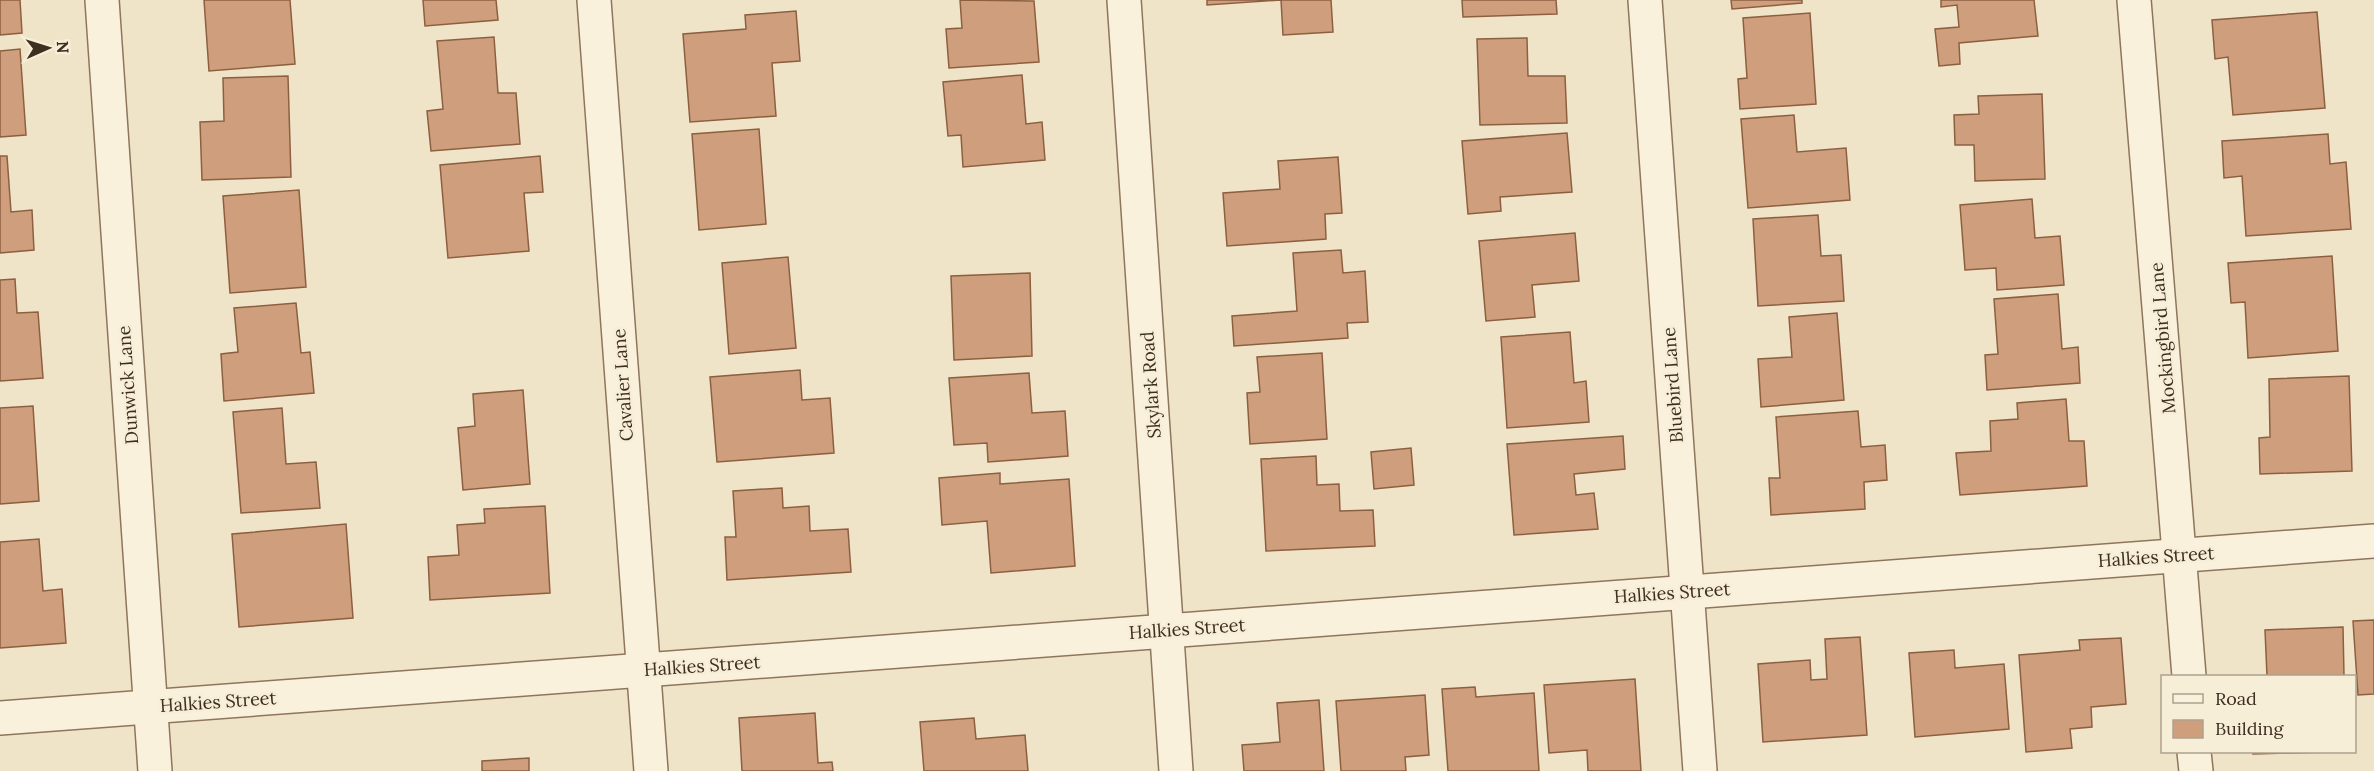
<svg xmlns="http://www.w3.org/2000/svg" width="2374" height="771" font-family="Lora,serif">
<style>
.building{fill:#cf9f7d;stroke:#8d5f41;stroke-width:1.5}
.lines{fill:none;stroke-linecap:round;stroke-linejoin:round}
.minor-casing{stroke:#8d765c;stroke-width:36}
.tertiary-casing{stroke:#8d765c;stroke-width:36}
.minor{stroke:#faf1dc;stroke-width:33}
.tertiary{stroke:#faf1dc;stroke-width:33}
.labels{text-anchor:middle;stroke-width:5;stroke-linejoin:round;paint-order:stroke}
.street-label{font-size:18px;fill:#3d2e20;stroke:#f7eed8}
</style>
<rect width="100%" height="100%" fill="#f0e4c8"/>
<!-- building -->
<path class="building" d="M0,0H20L22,33L0,35Z
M204,0H290L295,64L209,71Z
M423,0H496L498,20L425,26Z
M960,0L1034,1L1039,62L949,68L946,29L962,28Z
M1207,0H1331L1333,32L1283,35L1281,0L1207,5Z
M1462,0H1556L1557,14L1463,17Z
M1731,0H1802V3L1732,9Z
M1941,0H2034L2038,36L1959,43L1960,64L1939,66L1935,29L1959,27L1957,5L1941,7Z
M796,11L800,61L772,63L776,116L690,122L683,34L746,29L745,15Z
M2317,12L2325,108L2233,115L2228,57L2215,59L2212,20Z
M1810,13L1816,104L1740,109L1738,79L1747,78L1743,18Z
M494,37L498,93H516L520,144L431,151L427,111L443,109L437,41Z
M1527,38L1528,76H1565L1567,123L1480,125L1477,39Z
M20,49L26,135L0,137V51Z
M1022,75L1026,124L1042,122L1045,160L963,167L961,135L948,136L943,82Z
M288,76L291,177L202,180L200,122L224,121L223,78Z
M2042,94L2045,179L1975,181L1974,145H1955L1954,115L1979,114L1978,96Z
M1794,115L1797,152L1846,148L1850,200L1748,208L1741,119Z
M759,129L766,224L699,230L692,134Z
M1567,133L1572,192L1500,197L1501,211L1468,214L1462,141Z
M2328,134L2330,164L2346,162L2351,229L2246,236L2242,176L2224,178L2222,141Z
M0,156H7L11,212L32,210L34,250L0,253Z
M540,156L543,192L524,193L529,251L448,258L440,165Z
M1338,157L1342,213L1325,214L1326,239L1227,246L1223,193L1280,189L1278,161Z
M299,190L306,287L230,293L223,196Z
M2032,199L2035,238L2060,236L2064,285L1997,290L1996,268L1965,270L1960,205Z
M1818,215L1821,256L1841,255L1844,301L1758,306L1753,219Z
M1575,233L1579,281L1532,285L1535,317L1486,321L1479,241Z
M1341,250L1343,273L1365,271L1368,322L1347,323L1348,338L1234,346L1232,316L1297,311L1293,253Z
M2332,256L2338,351L2248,358L2245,302L2231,303L2228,263Z
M788,257L796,348L729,354L722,263Z
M1030,273L1032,356L954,360L951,276Z
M15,279L17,313L38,312L43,378L0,381V280Z
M2058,294L2062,349L2078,347L2080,383L1987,390L1985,355L1998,354L1994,299Z
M296,303L301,353L310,352L314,393L224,401L221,354L238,352L234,308Z
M1837,313L1844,400L1761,407L1758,359L1792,357L1789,317Z
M1570,332L1574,383L1586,381L1589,422L1507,428L1501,337Z
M1322,353L1327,439L1250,444L1247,393L1260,392L1257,357Z
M800,370L802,400L830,398L834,453L717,462L710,377Z
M1029,373L1032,413L1065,411L1068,456L988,462L987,443L954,445L949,378Z
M2349,376L2352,471L2260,474L2259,438L2270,437L2269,379Z
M523,390L530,484L463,490L458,428L475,426L473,394Z
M2066,399L2069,441H2084L2087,486L1960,495L1956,453L1991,451L1990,421L2018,419L2017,403Z
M33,406L39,501L0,504V408Z
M282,408L286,464L316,462L320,508L241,513L233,412Z
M1858,411L1861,447L1885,445L1887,480L1864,482L1865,509L1771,515L1769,478H1780L1776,417Z
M1623,436L1625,469L1574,474L1576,495L1594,493L1598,529L1514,535L1507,444Z
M1411,448L1414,485L1374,489L1371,452Z
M1316,456L1317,485L1339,484L1340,511L1373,510L1375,546L1266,551L1261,459Z
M1000,473V484L1069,479L1075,566L991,573L987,521L942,525L939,478Z
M782,488L783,508L809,506L810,531L848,529L851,572L727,580L725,537H736L733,491Z
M545,506L550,593L430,600L428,557L459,555L457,525L485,523L484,509Z
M346,524L353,618L239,627L232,534Z
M39,539L43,591L62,589L66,643L0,648V542Z
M2374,620V694L2358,695L2353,621Z
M2343,627L2344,676H2267L2265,630Z
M1860,637L1867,735L1763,742L1758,664L1810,660L1811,680L1827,679L1825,639Z
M2121,638L2126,704L2091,707L2092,727L2070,729L2072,748L2026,752L2019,655L2080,650L2079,640Z
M1954,650L1955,668L2004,664L2009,729L1915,737L1909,653Z
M1635,679L1641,771H1588L1587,750L1549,753L1544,685Z
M1475,687L1476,697L1534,693L1539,771H1448L1442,689Z
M1425,695L1429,755L1405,757L1406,771H1341L1336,701Z
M1319,700L1324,771H1244L1242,745L1280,742L1277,703Z
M815,713L818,763L832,762L833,771H742L739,718Z
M974,718L976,739L1025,735L1028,771H924L920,722Z
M2253,752H2331L2253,754Z
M529,758V771H482V761Z"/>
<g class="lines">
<!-- minor casing -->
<g class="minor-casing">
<path id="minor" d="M102,0L155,771
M594,0L651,771
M1124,0L1176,771
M1645,0L1700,771
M2134,0L2189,676
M2194,752L2196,771"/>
</g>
<!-- tertiary casing -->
<g class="tertiary-casing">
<path id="tertiary" d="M0,718L2374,541"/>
</g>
<!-- minor -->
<use href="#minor" class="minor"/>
<!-- tertiary -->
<use href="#tertiary" class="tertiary"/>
</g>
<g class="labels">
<!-- street labels -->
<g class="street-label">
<text transform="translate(2163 338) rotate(-95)" y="6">Mockingbird Lane</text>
<text transform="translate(128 385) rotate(-94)" y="6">Dunwick Lane</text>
<text transform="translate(623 385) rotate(-94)" y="6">Cavalier Lane</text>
<text transform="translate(1151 385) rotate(-94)" y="6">Skylark Road</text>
<text transform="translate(1673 385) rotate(-94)" y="6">Bluebird Lane</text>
<text transform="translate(2156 557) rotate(-4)" y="6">Halkies Street</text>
<text transform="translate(1672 593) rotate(-4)" y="6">Halkies Street</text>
<text transform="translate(1187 629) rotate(-4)" y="6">Halkies Street</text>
<text transform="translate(702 666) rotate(-4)" y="6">Halkies Street</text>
<text transform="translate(218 702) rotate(-4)" y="6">Halkies Street</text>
</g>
</g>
<!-- legend -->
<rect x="2161" y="675" width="195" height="78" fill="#f7eed8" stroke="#ada18e" stroke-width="1.5"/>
<rect x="2173" y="694" width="30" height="9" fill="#faf1dc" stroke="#ada18e" stroke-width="1.5"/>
<text x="2215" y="705" font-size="18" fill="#3d2e20">Road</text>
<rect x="2173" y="720" width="30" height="18" fill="#cf9f7d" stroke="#ada18e" stroke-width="1.5"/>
<text x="2215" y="735" font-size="18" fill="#3d2e20">Building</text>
<!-- north arrow -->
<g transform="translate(48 48) rotate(87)" stroke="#f7eed8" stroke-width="4.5" paint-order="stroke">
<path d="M0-4.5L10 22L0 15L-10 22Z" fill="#3d2e20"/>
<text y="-9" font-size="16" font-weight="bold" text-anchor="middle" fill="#3d2e20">N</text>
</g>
</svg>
